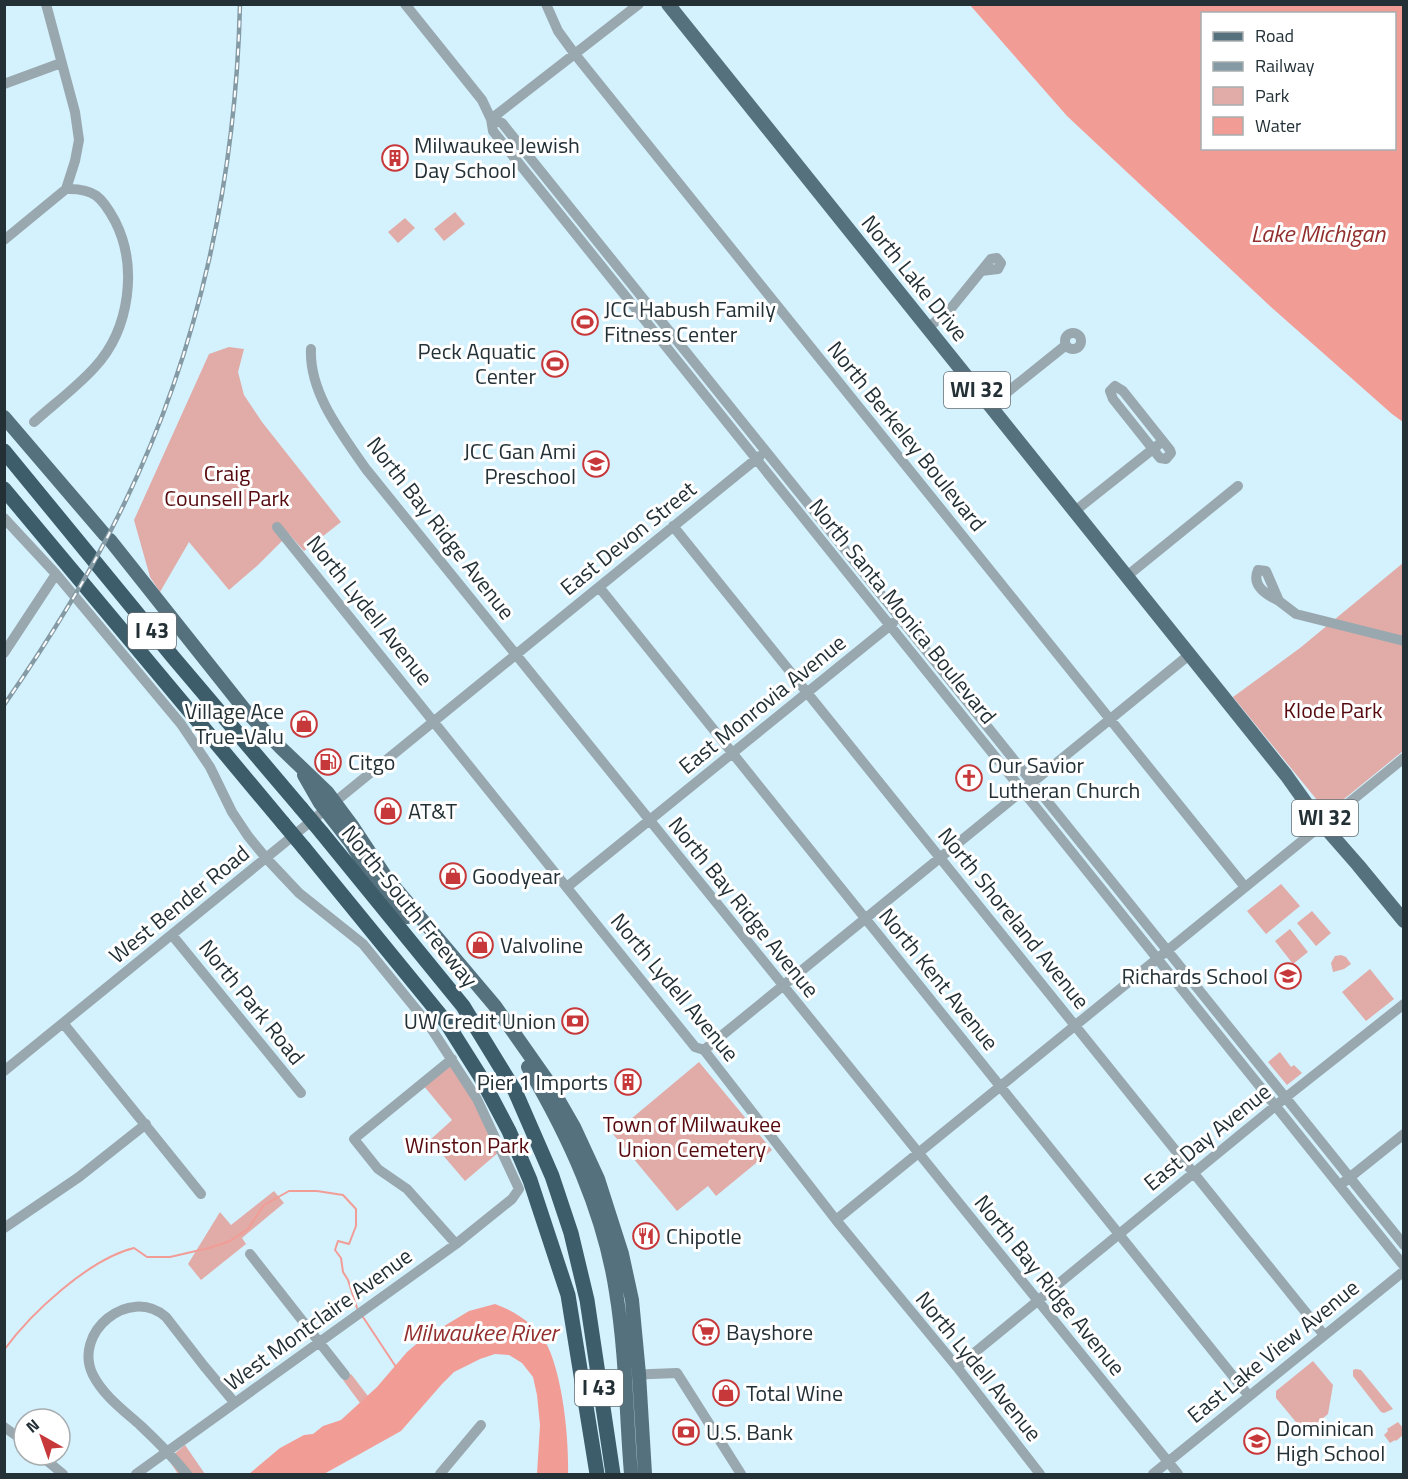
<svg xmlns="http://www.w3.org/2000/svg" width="1408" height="1479" font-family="'Titillium Web',sans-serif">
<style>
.green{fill:#e1aca7}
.water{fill:#f29c96;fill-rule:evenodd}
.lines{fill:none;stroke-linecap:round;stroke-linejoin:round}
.stream{stroke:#f29c96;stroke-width:2}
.minor{stroke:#99a8af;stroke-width:10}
.major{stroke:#55717d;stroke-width:14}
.highway{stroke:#3d5d6b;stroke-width:15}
.rail-casing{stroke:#849aa4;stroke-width:4.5}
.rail{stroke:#fff;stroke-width:2;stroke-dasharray:7;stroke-linecap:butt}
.highway-bridge{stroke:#3d5d6b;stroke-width:15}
.labels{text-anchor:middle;stroke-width:6;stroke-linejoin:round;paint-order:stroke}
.shield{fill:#fff;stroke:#656f73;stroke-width:1.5}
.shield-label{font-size:21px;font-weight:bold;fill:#233137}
.poi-label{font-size:22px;fill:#233137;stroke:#fff;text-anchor:start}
.street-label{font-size:22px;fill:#233137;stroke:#fff}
.park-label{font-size:22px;fill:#56090e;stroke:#fff}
.water-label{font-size:24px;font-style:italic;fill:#932f2f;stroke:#fff}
</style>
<rect width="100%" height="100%" fill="#d4f1fe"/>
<!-- green -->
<path class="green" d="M455,212L465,224L444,241L434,229Z
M405,218L415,228L398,243L388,232Z
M229,347L244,349L238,372L244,395L262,422L341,522L304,551L289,534L257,566L229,590L189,542L160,592L150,577L134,520L209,354Z
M1403,563V751L1333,808L1326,811L1233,697L1300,648Z
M1281,884L1300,906L1266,934L1247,911Z
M1312,911L1331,933L1316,946L1297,923Z
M1290,929L1308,952L1293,964L1275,941Z
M1341,955L1346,957L1351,964L1344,969L1333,972L1331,963L1335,956Z
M1370,969L1394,999L1366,1021L1342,992Z
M1280,1052L1291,1067L1294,1065L1302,1073L1287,1085L1268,1062Z
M699,1062L772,1150L716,1196L708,1186L677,1211L613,1134Z
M449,1067H452L474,1102L499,1152L465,1181L430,1140L452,1120L423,1085Z
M274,1191L284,1203L242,1238L246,1244L201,1280L188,1264L220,1212L231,1225Z
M1313,1361L1333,1385L1328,1414L1305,1433L1276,1398V1391Z
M1356,1369L1361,1370L1393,1409L1384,1413L1381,1412L1353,1376V1370Z
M351,1374L368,1396L360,1403L343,1380Z
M1398,1422L1403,1428V1435L1396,1441L1395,1440L1390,1443L1384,1435L1388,1431L1387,1429Z
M185,1445L205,1474H178L168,1459Z"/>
<!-- water -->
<path class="water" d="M970,5H1403V422L1392,414L1271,307L1067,116ZM1202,14H1394V148H1202Z
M495,1304C515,1311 538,1326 548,1347C563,1379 569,1439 568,1474H537L540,1425L537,1395L533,1377L522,1363L509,1355L495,1354L480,1359L454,1372L442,1384L401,1431L324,1474H249L280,1448L304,1435L313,1434L323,1426L341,1420L377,1387L407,1352L421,1340L469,1311Z"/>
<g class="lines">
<!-- stream -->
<path class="stream" d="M363,1317L396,1367
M4,1350C31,1313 89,1259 134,1248L147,1257H170L209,1248L230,1241L248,1229L264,1205L289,1191H317L343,1195L356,1209V1226L349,1244L338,1241L335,1250L341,1258L343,1272L348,1280L357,1308"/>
<!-- minor -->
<path class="minor" d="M405,4L482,100L491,119L493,131L1404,1266
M546,4L558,31L574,53L1245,887
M4,84L61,63
M491,119L502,123L1404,1245
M491,119L639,4
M4,240L66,189L75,161L79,140L75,112L46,4
M928,328L952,307L991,259L997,258L1001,263L998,269L981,271
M1065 341a8 8 0 1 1 16 0a8 8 0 1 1-16 0Z
M311,349C309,393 342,434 366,469L1178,1474
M1115,386L1123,391L1170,450L1171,453L1166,459L1160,458L1113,399L1110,391Z
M990,406L1066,345
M34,422C54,404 77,387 95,367C130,329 138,266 115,221C102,197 94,188 66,189
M1075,511L1158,445
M4,518L56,574L181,724L210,767L232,812L248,836L266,858L299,893L363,944L429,1025L477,1099L519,1189L512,1199L456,1244L136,1474
M673,526L1324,1335
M277,527L695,1047L704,1050L836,1220L957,1367L1040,1474
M1127,576L1238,486
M599,587L1249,1396
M1279,601C1267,595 1251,586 1258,570L1266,571L1279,601L1296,614L1404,641
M4,653L56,574
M567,887L893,623
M172,935L301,1093
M63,1023L201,1194
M704,1050L1189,655
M452,1059L354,1139L378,1169L407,1189L456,1244
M4,1071L760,456
M1344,1182L1404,1134
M836,1220L1404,758
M4,1228L79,1177L146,1124
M250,1254L345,1375
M957,1367L1285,1098L1404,1004
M626,1375L677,1373L741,1474
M4,1427L24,1441
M40,1455L63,1474
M187,1474C172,1456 157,1441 140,1425C123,1410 103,1395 93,1375C72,1333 129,1285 166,1317L204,1366L234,1402
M440,1474L481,1425
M1153,1474L1404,1271"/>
<!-- major -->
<path class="major" d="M668,4L1286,775L1316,817L1358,865L1404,921
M4,417L105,535
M110,540L245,710L281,748L327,792L353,827L386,877L495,1006L547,1080L574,1127L598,1179L622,1254L632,1300L639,1374L645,1474
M304,775L320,803L351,843L363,863L407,917
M528,1067C569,1137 604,1212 616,1292C626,1353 626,1414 631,1474"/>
<!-- highway -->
<path class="highway" d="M4,451L173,657L301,808
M4,489L283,823
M322,833L463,1006L515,1091L552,1176L571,1233L587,1300L613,1474
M304,848L446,1022L480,1076L509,1131L530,1180L568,1295L597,1474"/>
<!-- rail casing -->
<g class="rail-casing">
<path id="rail" d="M4,705C49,640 91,573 125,502C200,348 236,175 240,4"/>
</g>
<!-- rail -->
<use href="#rail" class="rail"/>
<!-- highway-bridge -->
<path class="highway-bridge" d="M301,808L322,833
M283,823L304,848"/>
</g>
<!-- icons -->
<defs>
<g id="building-ring" transform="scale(1.35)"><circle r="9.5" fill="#fff" stroke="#c7383a" stroke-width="1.5"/><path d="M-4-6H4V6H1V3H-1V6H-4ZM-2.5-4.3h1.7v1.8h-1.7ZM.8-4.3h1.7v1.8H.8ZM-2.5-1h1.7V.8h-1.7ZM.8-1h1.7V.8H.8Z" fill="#c7383a"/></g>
<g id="stadium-ring" transform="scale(1.35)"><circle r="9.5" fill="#fff" stroke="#c7383a" stroke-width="1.5"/><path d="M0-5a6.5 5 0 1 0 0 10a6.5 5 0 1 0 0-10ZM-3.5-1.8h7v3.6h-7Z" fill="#c7383a"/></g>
<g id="school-ring" transform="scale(1.35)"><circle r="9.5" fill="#fff" stroke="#c7383a" stroke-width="1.5"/><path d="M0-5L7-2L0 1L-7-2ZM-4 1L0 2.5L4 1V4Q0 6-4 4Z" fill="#c7383a"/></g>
<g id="shop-ring" transform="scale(1.35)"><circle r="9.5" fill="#fff" stroke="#c7383a" stroke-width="1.5"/><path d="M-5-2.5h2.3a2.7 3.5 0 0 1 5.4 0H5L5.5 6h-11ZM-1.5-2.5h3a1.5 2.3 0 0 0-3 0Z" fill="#c7383a"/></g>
<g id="fuel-ring" transform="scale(1.35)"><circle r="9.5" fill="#fff" stroke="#c7383a" stroke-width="1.5"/><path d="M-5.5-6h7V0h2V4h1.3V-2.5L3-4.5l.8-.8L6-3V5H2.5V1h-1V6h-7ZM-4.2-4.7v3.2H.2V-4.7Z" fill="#c7383a"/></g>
<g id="church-ring" transform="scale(1.35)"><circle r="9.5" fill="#fff" stroke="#c7383a" stroke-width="1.5"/><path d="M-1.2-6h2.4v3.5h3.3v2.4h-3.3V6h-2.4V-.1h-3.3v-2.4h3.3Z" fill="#c7383a"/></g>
<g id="bank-ring" transform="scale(1.35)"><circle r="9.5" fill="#fff" stroke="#c7383a" stroke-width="1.5"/><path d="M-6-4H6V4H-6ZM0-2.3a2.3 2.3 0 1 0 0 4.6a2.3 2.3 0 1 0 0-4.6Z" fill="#c7383a"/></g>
<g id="restaurant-ring" transform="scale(1.35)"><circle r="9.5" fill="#fff" stroke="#c7383a" stroke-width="1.5"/><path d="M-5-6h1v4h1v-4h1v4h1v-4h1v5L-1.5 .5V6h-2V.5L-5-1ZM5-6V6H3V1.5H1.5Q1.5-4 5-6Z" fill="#c7383a"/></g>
<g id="supermarket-ring" transform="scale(1.35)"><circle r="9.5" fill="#fff" stroke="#c7383a" stroke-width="1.5"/><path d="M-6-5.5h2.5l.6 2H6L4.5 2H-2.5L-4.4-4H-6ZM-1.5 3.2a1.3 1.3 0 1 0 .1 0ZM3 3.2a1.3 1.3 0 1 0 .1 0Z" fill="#c7383a"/></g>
</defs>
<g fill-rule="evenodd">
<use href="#building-ring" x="395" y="158"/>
<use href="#stadium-ring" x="585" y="322"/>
<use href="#stadium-ring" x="555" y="364"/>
<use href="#school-ring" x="596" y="464"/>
<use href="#shop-ring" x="304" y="724"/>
<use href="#fuel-ring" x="328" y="762"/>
<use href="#church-ring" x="969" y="778"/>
<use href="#shop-ring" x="388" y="811"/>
<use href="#shop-ring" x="453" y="876"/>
<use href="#shop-ring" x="480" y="945"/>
<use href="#school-ring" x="1288" y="976"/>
<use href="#bank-ring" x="575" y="1021"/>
<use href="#building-ring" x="628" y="1082"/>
<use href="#restaurant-ring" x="646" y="1236"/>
<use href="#supermarket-ring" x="706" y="1332"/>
<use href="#shop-ring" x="726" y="1393"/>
<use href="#bank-ring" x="686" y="1432"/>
<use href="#school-ring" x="1257" y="1441"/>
</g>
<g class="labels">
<!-- shield labels -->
<g class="shield">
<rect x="944" y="372" width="66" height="36" rx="4.5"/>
<rect x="128" y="613" width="48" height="36" rx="4.5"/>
<rect x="1292" y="800" width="66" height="36" rx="4.5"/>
<rect x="575" y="1370" width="48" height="36" rx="4.5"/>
</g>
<g class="shield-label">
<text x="977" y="397">WI 32</text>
<text x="152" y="638">I 43</text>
<text x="1325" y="825">WI 32</text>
<text x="599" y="1395">I 43</text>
</g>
<!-- poi labels -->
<g class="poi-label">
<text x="414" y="153">Milwaukee Jewish<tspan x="414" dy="25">Day School</tspan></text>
<text x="604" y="317">JCC Habush Family<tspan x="604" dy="25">Fitness Center</tspan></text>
<text x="536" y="359" text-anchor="end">Peck Aquatic<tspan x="536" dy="25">Center</tspan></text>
<text x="576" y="459" text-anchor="end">JCC Gan Ami<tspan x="576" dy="25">Preschool</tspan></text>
<text x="284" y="719" text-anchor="end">Village Ace<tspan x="284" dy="25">True-Valu</tspan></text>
<text x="348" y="770">Citgo</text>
<text x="988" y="773">Our Savior<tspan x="988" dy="25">Lutheran Church</tspan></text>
<text x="408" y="819">AT&amp;T</text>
<text x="472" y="884">Goodyear</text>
<text x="500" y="953">Valvoline</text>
<text x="1268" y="984" text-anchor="end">Richards School</text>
<text x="556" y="1029" text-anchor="end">UW Credit Union</text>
<text x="608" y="1090" text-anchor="end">Pier 1 Imports</text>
<text x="666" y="1244">Chipotle</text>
<text x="726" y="1340">Bayshore</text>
<text x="746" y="1401">Total Wine</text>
<text x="1276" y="1436">Dominican<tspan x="1276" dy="25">High School</tspan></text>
<text x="706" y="1440">U.S. Bank</text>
</g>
<!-- street labels -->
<g class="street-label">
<text transform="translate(915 278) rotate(51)" y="8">North Lake Drive</text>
<text transform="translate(907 436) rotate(51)" y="8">North Berkeley Boulevard</text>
<text transform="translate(441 528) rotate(52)" y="8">North Bay Ridge Avenue</text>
<text transform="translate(628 538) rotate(-39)" y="8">East Devon Street</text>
<text transform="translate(370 610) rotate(51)" y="8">North Lydell Avenue</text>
<text transform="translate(903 611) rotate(51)" y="8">North Santa Monica Boulevard</text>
<text transform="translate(762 704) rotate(-39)" y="8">East Monrovia Avenue</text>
<text transform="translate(179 904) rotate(-39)" y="8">West Bender Road</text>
<text transform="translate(410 906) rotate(51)" y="8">North-South Freeway</text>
<text transform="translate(744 907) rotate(51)" y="8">North Bay Ridge Avenue</text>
<text transform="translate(1014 918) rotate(51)" y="8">North Shoreland Avenue</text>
<text transform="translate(939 979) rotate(51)" y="8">North Kent Avenue</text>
<text transform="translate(675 987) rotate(50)" y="8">North Lydell Avenue</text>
<text transform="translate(252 1002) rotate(51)" y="8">North Park Road</text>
<text transform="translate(1207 1137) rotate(-39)" y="8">East Day Avenue</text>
<text transform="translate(1050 1285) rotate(51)" y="8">North Bay Ridge Avenue</text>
<text transform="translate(318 1319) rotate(-36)" y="8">West Montclaire Avenue</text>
<text transform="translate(1273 1351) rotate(-39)" y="8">East Lake View Avenue</text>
<text transform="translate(979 1366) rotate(51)" y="8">North Lydell Avenue</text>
</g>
<!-- park labels -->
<g class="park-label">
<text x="227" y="481">Craig<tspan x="227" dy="25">Counsell Park</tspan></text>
<text x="1333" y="718">Klode Park</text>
<text x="692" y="1132">Town of Milwaukee<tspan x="692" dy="25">Union Cemetery</tspan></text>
<text x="467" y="1153">Winston Park</text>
</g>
<!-- water labels -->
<g class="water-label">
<text x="1318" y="242">Lake Michigan</text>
<text x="480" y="1341">Milwaukee River</text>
</g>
</g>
<!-- border -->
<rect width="1408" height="1479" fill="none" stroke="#233137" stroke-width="12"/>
<!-- legend -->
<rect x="1201" y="12" width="195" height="138" fill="#ffffff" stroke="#a7adaf" stroke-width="1.5"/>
<rect x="1213" y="32" width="30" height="9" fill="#55717d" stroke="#a7adaf" stroke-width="1.5"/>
<text x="1255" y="42" font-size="18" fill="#233137">Road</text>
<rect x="1213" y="62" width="30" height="9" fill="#849aa4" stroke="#a7adaf" stroke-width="1.5"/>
<text x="1255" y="72" font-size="18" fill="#233137">Railway</text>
<rect x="1213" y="87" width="30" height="18" fill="#e1aca7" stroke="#a7adaf" stroke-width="1.5"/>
<text x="1255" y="102" font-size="18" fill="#233137">Park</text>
<rect x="1213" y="117" width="30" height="18" fill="#f29c96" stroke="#a7adaf" stroke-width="1.5"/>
<text x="1255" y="132" font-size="18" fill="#233137">Water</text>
<!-- north arrow -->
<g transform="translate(42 1437) rotate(320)"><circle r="28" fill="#ffffff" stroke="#a7adaf" stroke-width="1.5"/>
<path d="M0-4.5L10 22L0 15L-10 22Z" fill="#c7383a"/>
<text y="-9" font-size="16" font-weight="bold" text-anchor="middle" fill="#233137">N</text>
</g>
</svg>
